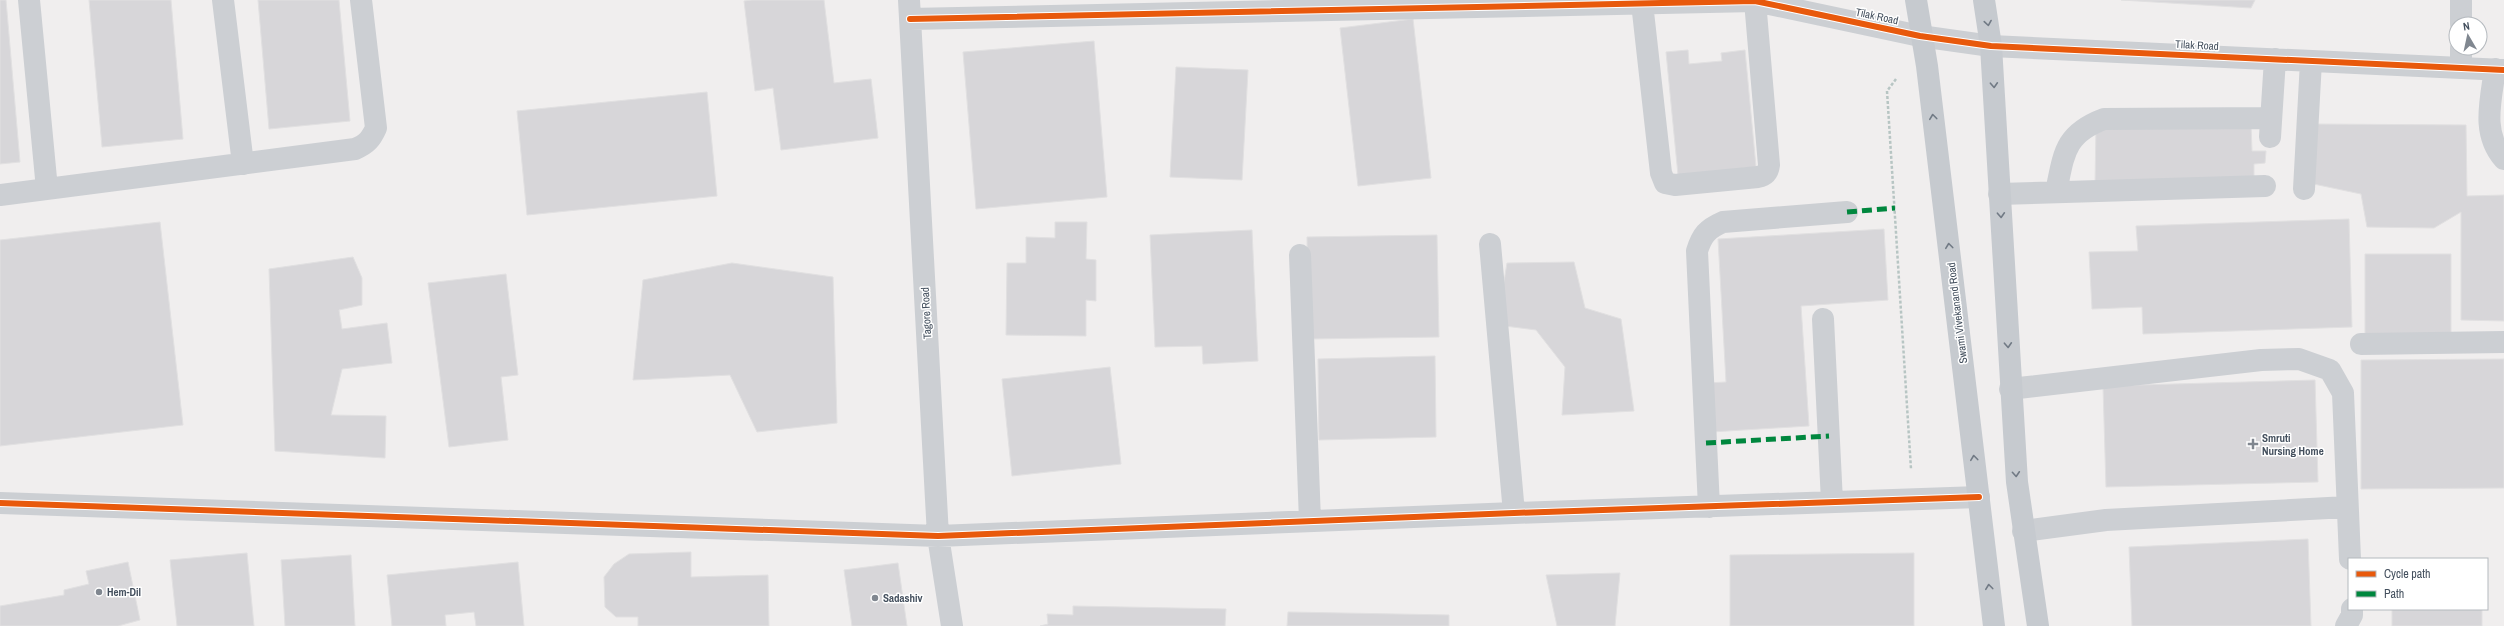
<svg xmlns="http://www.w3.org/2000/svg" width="2504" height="626" font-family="'Archivo Narrow',sans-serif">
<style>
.building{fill:#d7d6d9;stroke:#e1e0e1}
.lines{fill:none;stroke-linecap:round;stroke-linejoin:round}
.path{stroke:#b7c5c3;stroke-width:2.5;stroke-dasharray:3 2;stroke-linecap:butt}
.minor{stroke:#cccfd3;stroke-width:22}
.major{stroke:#c6cacf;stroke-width:22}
.quiet{stroke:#00873e;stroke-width:5;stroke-dasharray:10 5;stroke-linecap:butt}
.cycleway-casing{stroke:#fff;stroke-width:8}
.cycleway{stroke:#e8590c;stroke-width:6}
.oneway{stroke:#717a85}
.poi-dot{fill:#808790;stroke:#fff;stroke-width:1.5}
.labels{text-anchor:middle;stroke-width:3;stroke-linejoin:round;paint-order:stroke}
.street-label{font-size:11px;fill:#434f5d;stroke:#fff}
.poi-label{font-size:11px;font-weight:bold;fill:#434f5d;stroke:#fff;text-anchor:start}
</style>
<rect width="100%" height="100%" fill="#f0eeee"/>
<!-- building -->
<path class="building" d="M0,0H6L20,162L0,164Z
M89,0H171L183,139L102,147Z
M258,0H339L350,121L269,129Z
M752,0H824L834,83L871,79L878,138L781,150L773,88L755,91L744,1Z
M2121,0H2255L2251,8Z
M1413,19L1431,178L1358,186L1340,28Z
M1094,41L1107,197L976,209L963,52Z
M1688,50L1689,64L1722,61L1721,53L1745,50L1756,167L1678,175L1666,52Z
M1176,67L1248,70L1242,180L1170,177Z
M707,92L717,196L527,215L517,111Z
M2310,124L2466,125L2467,196L2504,195V321L2461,320V212L2434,228L2367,227L2361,194L2309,183Z
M2251,125L2252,151H2266L2265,163L2254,164V181L2095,185L2096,128Z
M2349,219L2352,327L2143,334L2142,307L2092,309L2089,252L2138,251L2136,226Z
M160,222L183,425L0,446V240Z
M1055,222H1087L1086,259L1096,260V301L1086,300V336L1006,335L1007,263H1026V237L1055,238Z
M1884,229L1888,300L1801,306L1809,426L1711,432L1708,383L1726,382L1718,239Z
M1252,230L1258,361L1203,364L1202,346L1155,347L1150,235Z
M1437,235L1439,337L1308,339L1307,237Z
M2365,254H2451V341H2365Z
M353,257L362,278V305L339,310L342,329L387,323L392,363L342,369L331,415L386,416L385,458L275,451L269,269Z
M1574,262L1585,308L1621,319L1634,411L1562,415L1565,367L1536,330L1497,325L1507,263Z
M732,263L833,277L837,423L757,432L730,375L633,380L643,280Z
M506,274L518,375L501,377L508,440L449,447L428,283Z
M1435,356L1436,437L1319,440L1318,359Z
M2504,359V488L2361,489V360Z
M1110,367L1121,464L1012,476L1002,379Z
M2315,380L2318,482L2106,487L2103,386Z
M2308,539L2311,626H2132L2129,547Z
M691,552V577L768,575L769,626H638V617H616L605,607L604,577L614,564L629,554Z
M247,553L254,626H177L170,560Z
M1914,553V626H1730V555Z
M351,555L355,626H285L281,560Z
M128,562L140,620L118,626H0V606L64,595V590L89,584L86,571Z
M518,562L524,626H476L474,612L445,615L446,626H392L387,575Z
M898,563L907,626H852L844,570Z
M1620,573L1615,626H1557L1546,575Z
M1073,606L1226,609L1225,626H1040L1048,624L1047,614L1073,615Z
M2392,609H2482V626H2392Z
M1288,612L1449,615V626H1287Z"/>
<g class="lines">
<!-- path -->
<path class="path" d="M1896,79L1887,91L1911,469"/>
<!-- minor -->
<path class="minor" d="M29,0L47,189
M223,0L243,164
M909,0L938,536L952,626
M1642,3L1661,173L1665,183L1675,185L1758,177C1764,176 1768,173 1769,165L1755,1
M910,19L1755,1L1920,36L1991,46L2504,70
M2461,24V0
M2461,68V48
M2495,69C2491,100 2481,133 2504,159
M2270,137L2275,59
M2304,189L2311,61
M2056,192C2064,154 2064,134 2104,119L2271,118
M1999,194L2265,186
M0,195L355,149C367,144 371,139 376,128L361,0
M1490,244L1514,513
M1300,255L1310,521
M1823,319L1832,502
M2361,344L2504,342
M2010,389L2261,360L2299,359L2330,370L2343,393L2350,559
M0,503L938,536L1514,513L1979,497
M1709,507L1697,251C1702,235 1707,229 1723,222L1847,212
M2023,531L2106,520L2347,507
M2346,626L2352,615V609"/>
<!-- major -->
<path class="major" d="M1916,0L1927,66L1994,626
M1984,0L1991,46L2017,482L2038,626"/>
<!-- quiet -->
<path class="quiet" d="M1847,212L1895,208
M1706,443L1829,436"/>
<!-- cycleway casing -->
<g class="cycleway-casing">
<path id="cycleway" d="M910,19L1755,1L1920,36L1991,46L2504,70
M0,503L938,536L1514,513L1979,497"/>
</g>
<!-- cycleway -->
<use href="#cycleway" class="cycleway"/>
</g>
<!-- one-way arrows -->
<defs><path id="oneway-chevron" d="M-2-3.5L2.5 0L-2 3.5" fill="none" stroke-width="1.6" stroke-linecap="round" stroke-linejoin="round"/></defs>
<g class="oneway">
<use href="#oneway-chevron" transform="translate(1988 23) rotate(81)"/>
<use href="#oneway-chevron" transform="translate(1994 85) rotate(87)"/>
<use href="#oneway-chevron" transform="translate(1933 117) rotate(-97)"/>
<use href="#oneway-chevron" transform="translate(2001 215) rotate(87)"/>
<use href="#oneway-chevron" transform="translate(1949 246) rotate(-97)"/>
<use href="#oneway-chevron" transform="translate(2008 345) rotate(87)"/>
<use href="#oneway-chevron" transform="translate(1974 458) rotate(-97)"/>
<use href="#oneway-chevron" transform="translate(2016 474) rotate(86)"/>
<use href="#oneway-chevron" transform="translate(1989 587) rotate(-97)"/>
</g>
<!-- markers -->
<g class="poi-dot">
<path d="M2251 438h4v4h4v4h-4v4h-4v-4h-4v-4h4z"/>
<circle cx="99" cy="592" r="4"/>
<circle cx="875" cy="598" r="4"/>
</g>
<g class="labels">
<!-- street labels -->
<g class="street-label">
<text transform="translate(1877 16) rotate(12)" y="4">Tilak Road</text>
<text transform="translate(2197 45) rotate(3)" y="4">Tilak Road</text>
<text transform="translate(926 313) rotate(-93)" y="4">Tagore Road</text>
<text transform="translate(1957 313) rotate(-97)" y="4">Swami Vivekanand Road</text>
</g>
<!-- poi labels -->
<g class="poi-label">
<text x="2262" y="442">Smruti<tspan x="2262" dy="13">Nursing Home</tspan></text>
<text x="107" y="596">Hem-Dil</text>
<text x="883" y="602">Sadashiv</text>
</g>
</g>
<!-- legend -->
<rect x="2348" y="558" width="140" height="52" fill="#ffffff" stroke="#b4b9be"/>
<rect x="2356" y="571" width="20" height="6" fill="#e8590c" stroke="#b4b9be"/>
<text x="2384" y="578" font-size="12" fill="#434f5d">Cycle path</text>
<rect x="2356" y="591" width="20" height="6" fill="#00873e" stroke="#b4b9be"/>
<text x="2384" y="598" font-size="12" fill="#434f5d">Path</text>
<!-- north arrow -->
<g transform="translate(2468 36) rotate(351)"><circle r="19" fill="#ffffff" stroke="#b4b9be"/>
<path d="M0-3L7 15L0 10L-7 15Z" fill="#808790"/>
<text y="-6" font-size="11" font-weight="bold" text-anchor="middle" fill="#434f5d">N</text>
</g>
</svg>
